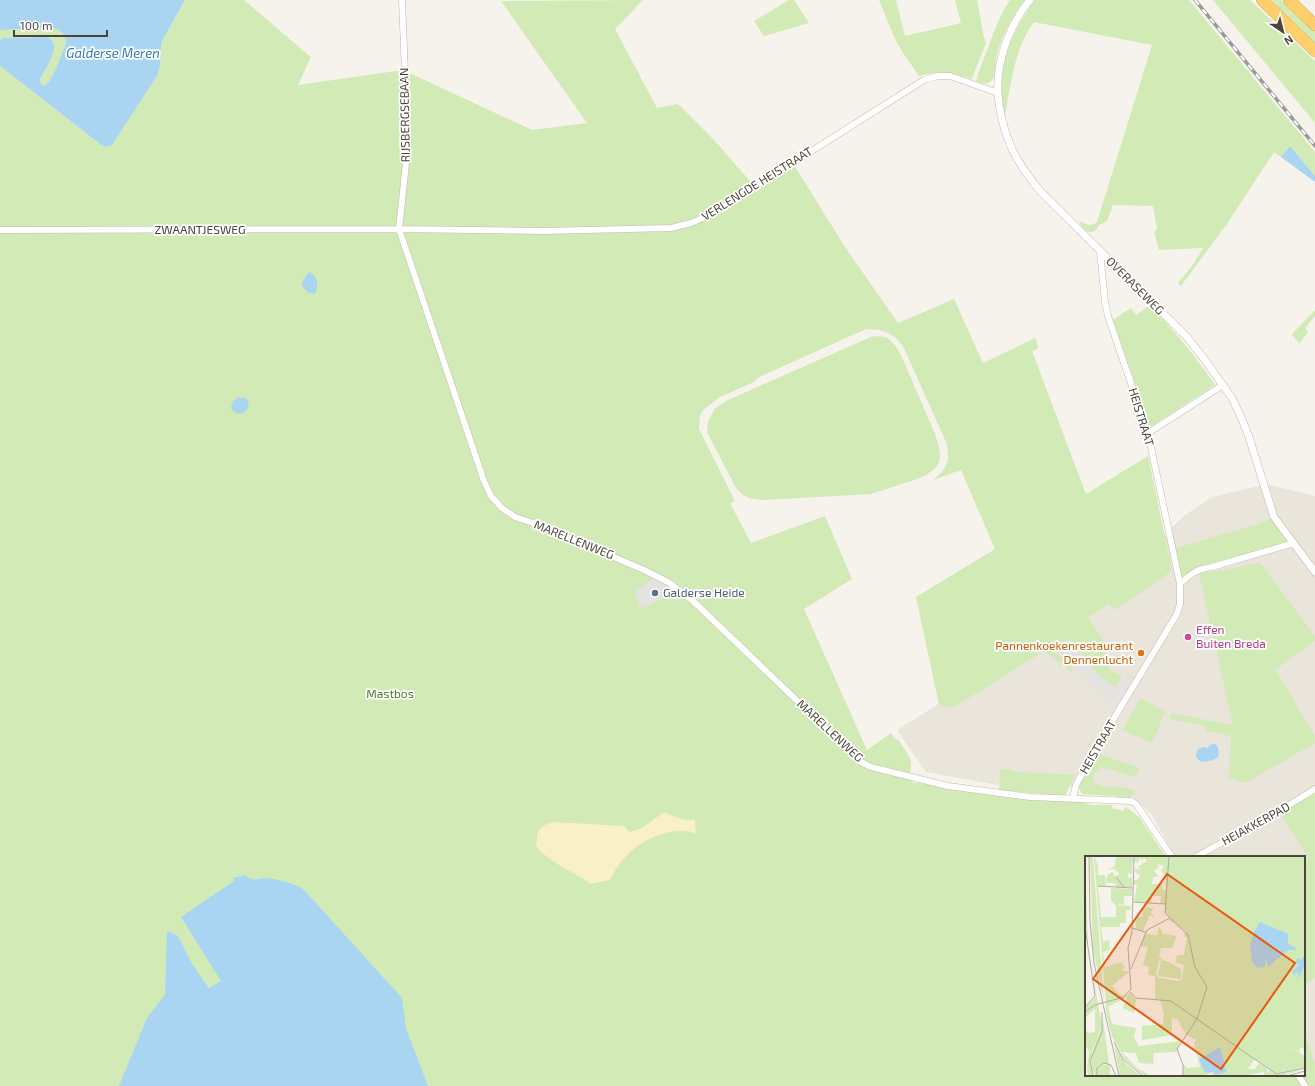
<svg xmlns="http://www.w3.org/2000/svg" width="1315" height="1086" font-family="'Exo 2',sans-serif">
<style>
.residential{fill:#eae5da}
.green{fill:#d2eab5}
.sand{fill:#f9efc9}
.parking{fill:#e5e3e0}
.water{fill:#a9d4f2}
.lines{fill:none;stroke-linecap:round;stroke-linejoin:round}
.minor-casing{stroke:#c2bbae;stroke-width:7}
.tertiary-casing{stroke:#c2bbae;stroke-width:8}
.motorway-casing{stroke:#e0a43c;stroke-width:12}
.minor{stroke:#fff;stroke-width:6}
.tertiary{stroke:#fff;stroke-width:7}
.motorway{stroke:#ffcf6e;stroke-width:11}
.rail-casing{stroke:#9a9a9a;stroke-width:3.5}
.rail{stroke:#fff;stroke-width:2;stroke-dasharray:6;stroke-linecap:butt}
.service-dot{fill:#5c6f8a;stroke:#fff;stroke-width:1.5}
.hotel-dot{fill:#d1479c;stroke:#fff;stroke-width:1.5}
.food-dot{fill:#e8710a;stroke:#fff;stroke-width:1.5}
.labels{text-anchor:middle;stroke-width:3.5;stroke-linejoin:round;paint-order:stroke}
.street-label{font-size:12px;fill:#4b4439;stroke:#fff}
.service-label{font-size:12px;fill:#4e5e75;stroke:#fff;text-anchor:start}
.hotel-label{font-size:12px;fill:#b23c85;stroke:#fff;text-anchor:start}
.food-label{font-size:12px;fill:#c56008;stroke:#fff;text-anchor:end}
.park-label{font-size:12px;fill:#4a7f2a;stroke:#fff}
.water-label{font-size:13px;font-style:italic;fill:#2e7ab2;stroke:#fff}
.inset-road{fill:none;stroke:#b2ada4;stroke-width:1}
.view{fill:#e8590c;fill-opacity:0.15;stroke:#e8590c;stroke-width:2}
.inset-edge{fill:none;stroke:#4b4439;stroke-width:2}
</style>
<rect width="100%" height="100%" fill="#f6f3ec"/>
<!-- residential -->
<path class="residential" d="M1266,484L1315,496V789L1283,811L1310,859L1304,862V857H1175L1152,815L1129,793L1118,788L998,785L926,772L897,730L1039,642L1087,609L1185,515L1212,497Z
M1315,969V1070L1304,1049V974Z"/>
<!-- green -->
<path class="green" d="M185,0H244L311,57L298,85L403,70L532,130L587,123L501,1L643,0L615,29L657,108L678,104L713,139L750,181L764,182L794,165L845,247L898,323L954,299L983,363L1035,338L1038,346L1037,349L1032,351L1086,494L1148,456L1172,571L1115,610L1109,604L1088,617L1105,643L1071,671L1044,651L956,706L944,707L939,705L916,597L995,549L961,470L933,480C947,469 951,460 946,442L903,346C892,332 885,330 866,329L759,377L754,382L720,397L703,410L700,416L699,429L735,501L730,503L751,543L825,516L852,579L804,609L867,750L891,733L896,740L898,739L910,758L911,763L910,781L914,782V783H919L1081,802L1092,805H1113L1111,808L1123,811L1126,807L1139,817L1166,857H1086V1075H1304V1031L1315,1063V1086H0V66L100,144L158,74C162,63 159,52 162,41Z
M789,0H794L809,23L764,36L754,21Z
M879,0H896L905,36L961,23L955,0H977L984,38L986,43L976,68L972,79C951,73 941,70 919,76L903,53L894,37Z
M1010,0H1025C1011,17 1002,36 996,58C995,64 996,74 993,79C989,86 980,83 976,81C979,69 984,59 988,48C994,31 1000,15 1010,0Z
M1035,0H1189L1315,152V176L1290,146L1281,157L1274,152L1227,224L1181,286L1178,283L1192,266L1203,248L1159,250L1154,232L1157,229L1153,206L1113,205L1107,221L1099,225L1095,231C1086,234 1082,229 1079,221C1085,224 1091,227 1097,222L1152,45L1034,22C1014,49 1011,84 1005,116C1003,108 1000,99 1000,91C999,84 1001,77 1002,70C1008,43 1019,22 1035,0Z
M1213,0H1250L1315,61V123Z
M1271,0H1281L1315,31V43Z
M53,28C60,30 65,33 66,41C66,46 52,79 49,82C47,84 45,85 43,86L41,85L40,79C45,69 65,41 46,37L8,38L3,39L0,41V30Z
M1150,305C1174,330 1195,356 1215,385L1150,427L1113,320L1131,308L1136,315Z
M1315,310V316L1305,328L1308,332L1299,344L1292,334Z
M873,336L885,337L890,340L896,347L901,355L935,434L939,447L940,457L939,462L936,468L925,476L917,479L871,494L763,500C750,499 744,498 736,488L707,432L708,421L712,414L715,408L728,400Z
M1272,518L1288,542L1193,569L1180,581L1176,548L1256,525Z
M1260,563L1315,636V641L1275,670L1315,735V743L1245,783L1229,778L1231,736L1205,731L1206,726L1170,719L1171,713L1233,725L1199,574Z
M1103,647L1110,670L1122,676L1116,687L1102,678L1087,660Z
M1141,698L1165,712L1152,743L1122,730Z
M1098,754L1137,767L1140,770L1135,776C1122,776 1113,767 1100,768L1094,774L1093,781C1104,791 1122,783 1135,791L1130,799L1112,796L1082,794L1080,790L1079,787Z
M1003,769H1010L1015,772L1075,775L1065,796L999,790L1000,771Z
M1315,791V978L1304,984V862L1309,859L1280,813Z"/>
<!-- sand -->
<path class="sand" d="M664,812C676,817 681,821 695,820L696,834C676,824 645,839 630,852C622,860 615,870 610,880L589,884V882C579,876 537,855 536,844C536,842 537,840 537,838C537,828 544,825 552,822L624,826L630,832L642,828Z"/>
<!-- parking -->
<path class="parking" d="M655,577L675,592L641,609L635,591Z
M1069,639L1104,681L1118,689L1126,673L1135,677L1117,707L1052,650Z"/>
<!-- water -->
<path class="water" d="M0,0H185L162,41C159,52 162,63 158,74L112,145L106,147L100,144L0,66V41L3,38L46,37C65,41 45,70 40,79L41,84L43,86C45,85 47,84 49,82C52,79 66,46 66,41C65,33 60,30 53,28L0,30Z
M1290,146L1315,176V182L1281,157Z
M309,272C318,275 319,286 315,294C309,293 305,291 302,285L303,280Z
M239,397L245,398C250,402 249,407 246,411C241,415 234,414 231,408L233,401Z
M1212,744H1216L1218,748L1219,756C1215,761 1197,766 1196,755C1196,755 1198,750 1198,749L1203,747L1207,748Z
M246,875C252,883 259,878 267,878C277,879 297,884 304,890L402,998L406,1029L428,1086H119L147,1018L165,995L167,931L178,936L192,964L209,988L221,981L181,917L234,881L233,878Z"/>
<g class="lines">
<!-- minor casing -->
<g class="minor-casing">
<path id="minor" d="M402,0L408,144L399,229L484,481L491,496L502,508L515,517L539,525L644,570L668,582L692,600L861,762L871,767L948,786L1030,797L1131,801L1136,804L1172,857
M0,230L399,229L543,231L671,228L691,223L712,214L924,80L938,76H950L998,93
M1148,433L1223,385
M1180,584C1190,574 1197,569 1212,567L1294,543
M1073,798L1076,785L1096,748L1177,614L1180,604V584L1148,433L1108,316L1105,302L1100,251
M1196,857L1286,807L1315,789
M1298,1075L1305,1086"/>
</g>
<!-- tertiary casing -->
<g class="tertiary-casing">
<path id="tertiary" d="M1030,0C1010,24 996,61 998,93C999,112 1005,133 1012,149C1020,165 1030,179 1041,192L1187,337L1205,360L1232,398L1241,417L1249,437L1274,517L1315,572"/>
</g>
<!-- motorway casing -->
<g class="motorway-casing">
<path id="motorway" d="M1262,0L1315,51
M1289,0L1315,25"/>
</g>
<!-- minor -->
<use href="#minor" class="minor"/>
<!-- tertiary -->
<use href="#tertiary" class="tertiary"/>
<!-- motorway -->
<use href="#motorway" class="motorway"/>
<!-- rail casing -->
<g class="rail-casing">
<path id="rail" d="M1195,0L1315,146"/>
</g>
<!-- rail -->
<use href="#rail" class="rail"/>
</g>
<!-- markers -->
<circle class="service-dot" cx="655" cy="593" r="4"/>
<circle class="hotel-dot" cx="1188" cy="637" r="4"/>
<circle class="food-dot" cx="1141" cy="653" r="4"/>
<g class="labels">
<!-- street labels -->
<g class="street-label">
<text transform="translate(405 115) rotate(-91)" y="4">RIJSBERGSEBAAN</text>
<text transform="translate(757 184) rotate(-32)" y="4">VERLENGDE HEISTRAAT</text>
<text x="200" y="234">ZWAANTJESWEG</text>
<text transform="translate(1135 286) rotate(45)" y="4">OVERASEWEG</text>
<text transform="translate(1141 417) rotate(73)" y="4">HEISTRAAT</text>
<text transform="translate(574 540) rotate(22)" y="4">MARELLENWEG</text>
<text transform="translate(830 731) rotate(43)" y="4">MARELLENWEG</text>
<text transform="translate(1098 747) rotate(-60)" y="4">HEISTRAAT</text>
<text transform="translate(1256 824) rotate(-29)" y="4">HEIAKKERPAD</text>
</g>
<!-- service labels -->
<g class="service-label">
<text x="663" y="597">Galderse Heide</text>
</g>
<!-- hotel labels -->
<g class="hotel-label">
<text x="1196" y="634">Effen<tspan x="1196" dy="14">Buiten Breda</tspan></text>
</g>
<!-- food labels -->
<g class="food-label">
<text x="1133" y="650">Pannenkoekenrestaurant<tspan x="1133" dy="14">Dennenlucht</tspan></text>
</g>
<!-- park labels -->
<g class="park-label">
<text x="390" y="698">Mastbos</text>
</g>
<!-- water labels -->
<g class="water-label">
<text x="113" y="58">Galderse Meren</text>
</g>
</g>
<!-- overview -->
<g transform="translate(1085 856)">
<rect width="220" height="220" fill="#f6f3ec"/>
<path d="M0,0L3,90L17,171L7,196V220H4L2,214L4,196L0,188V172L3,177L10,176V153L0,162V157L12,147L0,156V151L11,141L0,74ZM5,0L8,2L19,145L8,93ZM9,0L13,10V19H20L21,31H13L16,61H31V49L46,50V54H41V67H35V71H16L18,86L24,84L25,94L33,91L32,92L18,96L20,111L40,105L36,107L40,110L37,114L44,116L27,130L36,140L41,138L38,143L45,137L51,143L49,157L38,152L42,141L23,151L27,168L51,172L49,181L54,190L96,185L91,196L69,197L68,208L54,207L51,197L37,196L52,212L66,220H60L40,203L27,180L22,160ZM31,0H48L47,18L43,17V22H46L47,19V31H31L30,27H21L22,19L27,16L33,23L31,20L35,18L29,13L23,14L30,10ZM50,0H220V193L215,191V196L204,191L220,200V211L191,218L173,205L169,204L163,213H170L174,207L182,213V217L185,215L191,219L220,213L196,220H180L179,216L157,220H128L127,217L120,219L126,220H98V208L102,212L115,211L109,186L112,184L101,179L93,164L87,161V179L57,184V170L78,168L79,158L75,144L70,143V120L63,119L64,111L58,109L63,91L55,90L60,78L72,79L74,70L78,78L92,80L87,92H76L74,101L78,103L74,105L71,118L74,122L93,125L97,123L99,109L90,106L92,99H99L102,81H99L100,74L84,64L86,62L81,57L80,48H75L76,40H67L66,47L49,46L52,29L48,28V24H52L55,20L50,16V13H57L53,11L62,5L59,2L56,4L55,1L53,7L50,5L49,8ZM73,8L79,10L76,16L80,18L81,34L77,33V28H67L68,21H74L69,15L73,12ZM135,191L142,216L130,219L128,216L120,217L116,202ZM26,32L47,33V40H39V48L30,49L26,44ZM58,51L68,52L66,57L71,63L65,59L58,75L51,72V61H57ZM76,104L84,106L96,113V123L73,120ZM18,164L24,208H16L11,220L6,212L8,196ZM29,189L41,208L56,220H35ZM17,209H25V220H13L12,215Z" fill="#d2eab5" fill-rule="evenodd"/>
<path d="M175,66L203,78V88L210,91L211,94H203L183,111L181,102L180,111L173,112L167,106L165,89L169,76ZM217,101H220V109L212,125L214,117L213,115L210,120L211,114L209,119L207,115L215,108L211,107V103L214,102L216,105ZM135,191L142,216L130,219L128,216L120,217L114,203Z" fill="#a9d4f2"/>
<path class="inset-road" d="M4,0L5,65L9,107L34,220M84,0L80,57L103,79L110,111L122,131L112,163L92,193L98,209V220M31,21L39,31M13,30L48,32M48,46L80,48M0,70L10,140L0,151M47,72L60,76M46,113L62,74L85,62M45,136L51,142L86,145L191,218L220,212M0,156L10,149L39,141L46,133L43,92L47,76L49,0M29,186L38,203L58,220M8,220L5,205L17,176V156M12,220V212L19,207L26,209L31,220M202,220L220,215"/>
<path class="view" d="M82,18L210,107L136,213L8,123Z"/>
<rect width="220" height="220" class="inset-edge"/>
</g>
<!-- north arrow -->
<g transform="translate(1283 32) rotate(145)" stroke="#ffffff" stroke-width="3" paint-order="stroke">
<path d="M0-3L7 15L0 10L-7 15Z" fill="#4b4439"/>
<text y="-6" font-size="11" font-weight="bold" text-anchor="middle" fill="#4b4439">N</text>
</g>
<!-- scale -->
<path d="M14 30v6h93v-6" fill="none" stroke="#4b4439" stroke-width="2"/>
<text x="20" y="30" font-size="12" fill="#4b4439" stroke="#ffffff" stroke-width="3" paint-order="stroke">100 m</text>
</svg>
